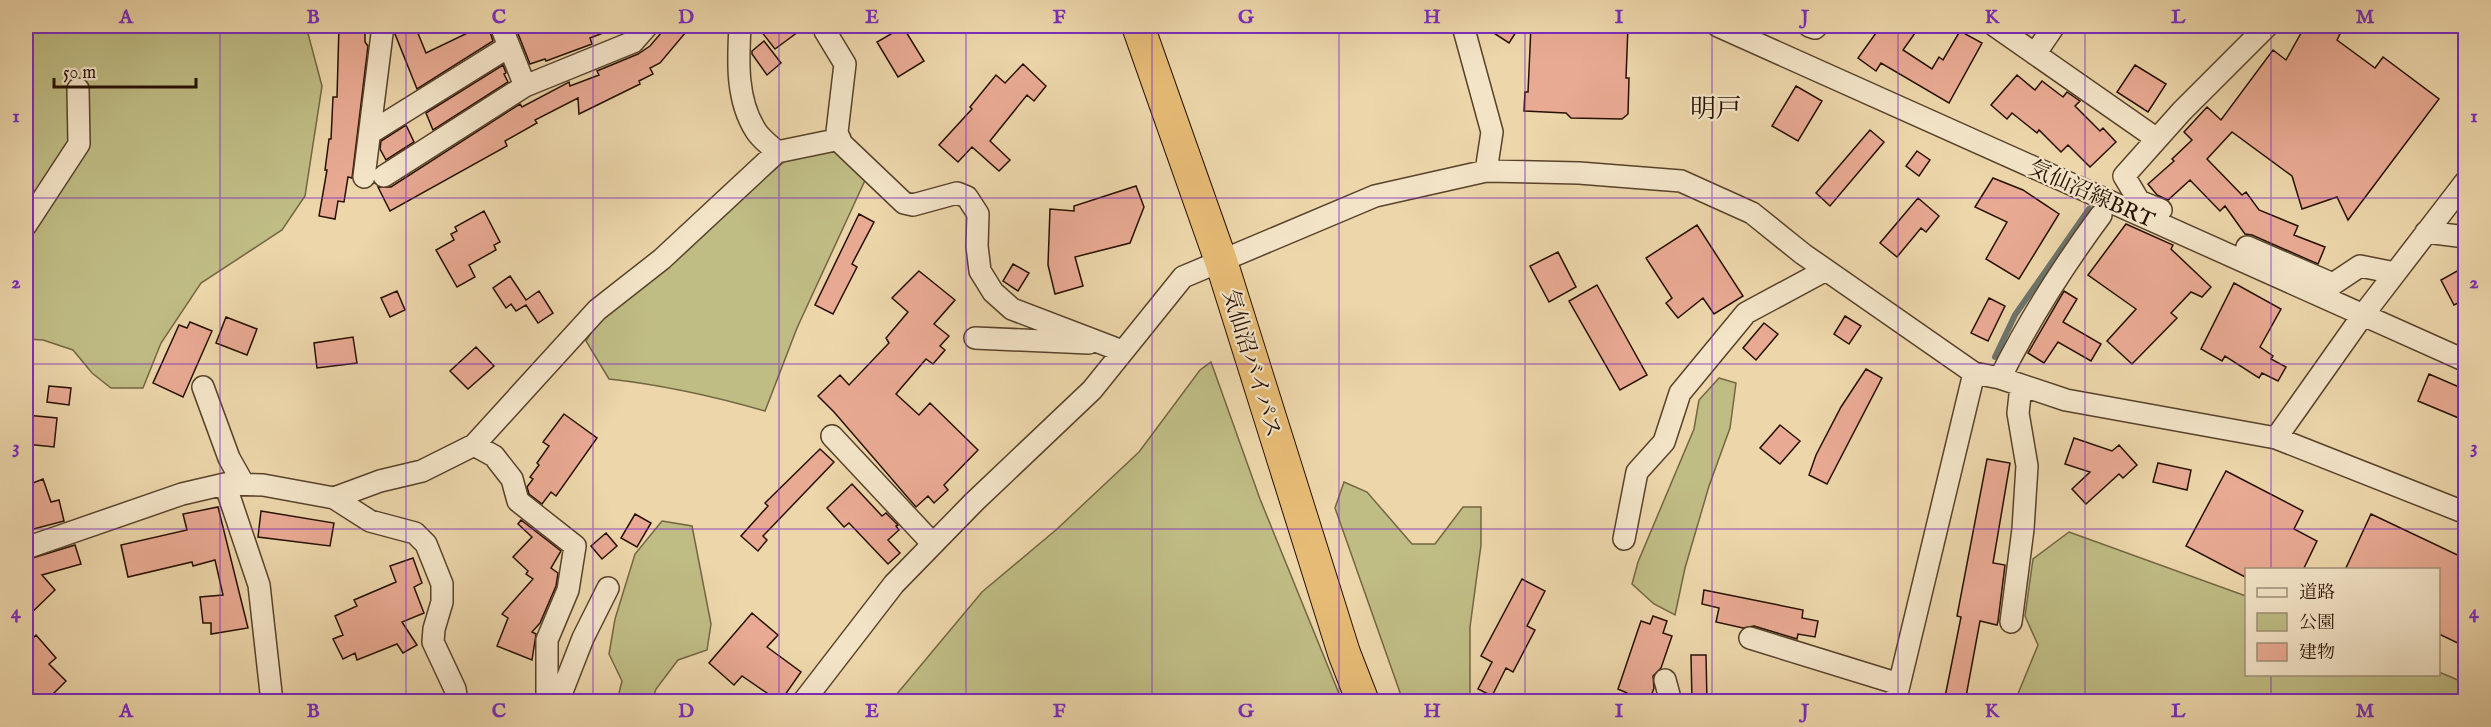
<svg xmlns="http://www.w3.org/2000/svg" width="2491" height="727" font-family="'IM FELL English','Noto Serif JP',serif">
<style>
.green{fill:#bfbc84;stroke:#736642;stroke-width:1.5}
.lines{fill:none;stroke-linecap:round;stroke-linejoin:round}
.stream{stroke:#6d746b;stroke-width:6}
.building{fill:#e9aa93;stroke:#271000;stroke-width:1.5}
.minor-casing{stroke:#58422a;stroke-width:24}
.highway-casing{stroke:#271000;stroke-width:34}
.minor{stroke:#f3e4c8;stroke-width:21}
.highway{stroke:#e6bb75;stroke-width:32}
.grid{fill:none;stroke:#7b2cbf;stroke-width:1.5;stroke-opacity:0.55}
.labels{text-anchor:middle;stroke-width:4.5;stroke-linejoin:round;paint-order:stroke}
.street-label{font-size:22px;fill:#271000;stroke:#f3e4c8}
.quarter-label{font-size:26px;fill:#271000;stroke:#f3e4c8}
.neatline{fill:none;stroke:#7b2cbf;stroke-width:2}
.grid-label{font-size:20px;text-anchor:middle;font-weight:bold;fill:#7b2cbf}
</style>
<rect width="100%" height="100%" fill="#ecd6aa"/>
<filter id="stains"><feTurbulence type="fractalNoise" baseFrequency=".00333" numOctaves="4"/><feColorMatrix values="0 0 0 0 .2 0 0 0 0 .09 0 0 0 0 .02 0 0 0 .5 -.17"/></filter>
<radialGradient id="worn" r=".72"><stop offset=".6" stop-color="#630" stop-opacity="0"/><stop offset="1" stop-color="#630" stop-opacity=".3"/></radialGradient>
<!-- green -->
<path class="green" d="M26,26H306L322,86L305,196L282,230L201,283L161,343L143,388H111L92,373L73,350L43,340L26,339Z
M796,152H836L867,176L797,328L765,411C713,396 663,385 609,379L586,341L602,314Z
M1211,362L1260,499L1342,701H891L982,592L1057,529L1139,452L1200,370Z
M1719,378L1736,383L1730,428L1709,486L1685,568L1675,615L1654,604L1632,584L1638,562L1694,429L1699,400Z
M1344,482L1367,492L1412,544H1435L1463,507H1481V545L1470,627V701H1403L1335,508Z
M662,521L692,526L711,624L707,650L678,660L656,689L652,701H617L622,681L609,654L615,619L635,554Z
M2069,532L2246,596V674H2438L2439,672L2465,683V701H2015L2038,645L2025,616L2033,559Z"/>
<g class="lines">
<!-- stream -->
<path class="stream" d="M1995,357L2015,315L2089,209"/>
</g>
<!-- building -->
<path class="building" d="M339,26L365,27V42L368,46L352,178L348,177L344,202L338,201L335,219L319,216L327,170H325L329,139H331L333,97H337Z
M406,26H415L426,53L482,26H488L493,41L417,89L395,34V30Z
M515,26H618L619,27L590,38L592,44L546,61L545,59L530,64Z
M667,26H691L660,63L650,68L653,74L639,81L640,84L579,114L578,98L535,120L537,123L505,141L507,146L390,211L378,187H391L520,104L522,107L569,82L570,86L599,75L597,71L638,54L650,46Z
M757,26H806L775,49Z
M1483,26H1520L1509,43Z
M1531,26H1628L1626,78H1629L1628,114L1622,119L1571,118L1566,113L1524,111L1525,92H1528Z
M1881,26H1920L1903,50L1932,69L1939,57L1943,60L1960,31L1982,43L1949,103L1881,63L1876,71L1858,58Z
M2305,26H2338L2335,31L2340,34L2337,40L2375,68L2383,57L2439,99L2348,220L2337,197L2302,209L2292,176L2232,132L2207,159L2242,195L2246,192L2259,210L2298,226L2294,235L2325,247L2318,264L2252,235L2245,234L2225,206L2220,211L2190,180L2168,200L2157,195L2148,184L2174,161L2172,159L2192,140L2184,132L2207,107L2221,120L2273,50L2286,60Z
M903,27L924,61L898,77L877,42Z
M764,41L781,63L767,75L752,54V51Z
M1023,64L1046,86L1034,101L1027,95L990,141L1010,160L999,171L972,147L958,162L939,145L972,109L970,107L996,75L1005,83Z
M503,65L506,73L504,74L508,82L433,130L426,113Z
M2135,65L2166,84L2148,112L2117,92Z
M2017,75L2035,90L2042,81L2063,97L2067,92L2080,101L2075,106L2100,131L2103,128L2116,142L2090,167L2068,145L2061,152L2039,130L2037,133L2012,113L2007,119L1991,105Z
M1796,86L1822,101L1798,141L1772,126Z
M406,125L414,142L386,160L380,149L381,141Z
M1870,130L1884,142L1830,206L1816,193Z
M1917,151L1930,160L1919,176L1906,166Z
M1993,178L2023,190L2059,214L2019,279L1986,259L2007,222L1975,207Z
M1136,186L1144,207L1130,243L1075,257L1083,286L1055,294L1048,265L1050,209L1074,211V206Z
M1918,198L1939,216L1926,232L1921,228L1897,257L1880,243Z
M484,211L500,242L494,245L496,250L469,265L475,277L457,287L436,250L454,240L451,234L457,231L455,227Z
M859,214L874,222L852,264L857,267L833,314L815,305Z
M2126,224L2173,245L2171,249L2211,287L2202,297L2191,292L2171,313L2177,318L2132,364L2107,341L2136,309L2088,275Z
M1697,225L1743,296L1714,314L1703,298L1678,318L1666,303L1672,298L1646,258Z
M1558,252L1576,287L1549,302L1530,266Z
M1013,264L1029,273L1018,291L1003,281Z
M2466,266V299L2454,305L2441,280Z
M919,271L955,300L934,324L949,336L940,346L945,350L933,364L926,359L896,394L919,415L930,403L978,450L944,485L948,490L934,503L928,496L916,507L834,412L818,396L840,375L849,385L889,343L886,338L908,312L892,298Z
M510,276L526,300L539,291L553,313L538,323L526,305L516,311L511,304L506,308L493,288Z
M2234,283L2281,309L2260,347L2273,356L2271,359L2286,367L2278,381L2262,373L2259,378L2225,356L2222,361L2201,349Z
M1597,285L1647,375L1620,390L1569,301Z
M397,291L405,310L390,317L381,298Z
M2064,291L2077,299L2063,322L2101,344L2091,361L2058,342L2044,363L2028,353Z
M1989,298L2005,306L1988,341L1971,333Z
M1845,316L1861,326L1849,344L1834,334Z
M226,317L257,329L247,355L216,343Z
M190,322L212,331L183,397L153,383L179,325L187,328Z
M1764,323L1778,334L1756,360L1743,348Z
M353,337L357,363L317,368L314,343Z
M476,347L494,366L468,389L450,371Z
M1866,369L1882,378L1827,484L1809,475L1816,455L1841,407Z
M2429,374L2466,390V421L2418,401Z
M49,386L71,388L69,405L47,402Z
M564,414L597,438L556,496L551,492L542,504L529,494L527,487L533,479L530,477L539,465L537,463L549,446L543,442Z
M26,415L57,418L54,447L26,444Z
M1780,425L1800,441L1780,464L1760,448Z
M2074,438L2112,451L2119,445L2137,465L2123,478L2119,474L2086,504L2072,489L2090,472L2065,464Z
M820,449L834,462L763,536L767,540L758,551L741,536L768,506L765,503Z
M1987,459L2010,463L1993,563L2005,565L1998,621L1997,625L1980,621L1965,702H1944L1961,617L1957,616Z
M2158,463L2191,470L2187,490L2153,482Z
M2226,471L2303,511L2294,529L2317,541L2303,570H2247V578L2186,546Z
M43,479L51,502L59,500L64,521L26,531V510L29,509L26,497L32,495L28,485Z
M852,484L882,516L886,513L898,525L896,526L899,530L888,540L900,553L888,564L849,523L844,527L827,508Z
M218,507L248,628L211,634V623H203L200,597L223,595L215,560L193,566L192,562L128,577L121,545L187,530L183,514Z
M261,511L334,523L330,546L258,537Z
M635,514L651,523L637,547L621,538Z
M2371,514L2466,559V647L2439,634V570H2345Z
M521,520L561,551L551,568L558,573L556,586L540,623L532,632L536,634L532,660L497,646L508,618L502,614L533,579L526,574L528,571L513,557L532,537L518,524Z
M606,533L617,546L602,559L591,546Z
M75,545L81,564L42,575L55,590L26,618V560Z
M413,558L422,583L414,587L424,613L402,622L417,645L403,653L397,644L357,660L355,653L343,659L333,639L343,635L335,616L357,606L354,600L396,582L390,566Z
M1522,579L1545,591L1527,626L1535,630L1513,672L1506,668L1492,696L1478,689L1492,662L1481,656Z
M1704,590L1803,610L1802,618L1818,621L1815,637L1798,634L1797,639L1754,626L1743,628L1716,622L1719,608L1702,604Z
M752,613L778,635L767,647L801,672L780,702L742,676L734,685L709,663Z
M1653,616L1667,621L1663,633L1672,636L1661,668L1653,676L1654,688L1649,702H1624L1627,693L1618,689L1641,621L1650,624Z
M36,635L56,658L49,664L66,681L45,702H33L26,694V645Z
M1691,655H1706L1707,702H1692Z"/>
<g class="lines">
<!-- minor casing -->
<g class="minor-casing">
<path id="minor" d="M501,26L525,86
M740,26C738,61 736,100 756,131C761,139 770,145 777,152L840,139
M1463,26L1492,132L1486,171
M1718,26L2466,361
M1809,26L1815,28L1817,26
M1995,26L2157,139
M825,31L845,64L837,132L841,143L904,203L913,205L957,193L967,197L978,214L977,246L980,271L993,292L1012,309L1122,351
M2035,54L2054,26
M370,133L508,47
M384,176L525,86L633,42L647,26
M364,177L383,26
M2161,210L2139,201L2124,176L2182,111L2267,26
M26,225L79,144L78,89
M2426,232L2466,237
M2247,247L2333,284L2360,266L2395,273
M975,338L1089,343
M2000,378C2030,318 2061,269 2101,215
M203,387L229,458L243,483
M832,436L933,544
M2276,438L2363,315L2466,181
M474,445L597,310L662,259L777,152
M225,484L259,585L272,702
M334,498L370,521L415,533L426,544L442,584V602L434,629L433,642L455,689L457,702
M1624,539L1637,472L1664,442L1680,393L1746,313L1826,270
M26,548L182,494L225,484L263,485L334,498L380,481L422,471L474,445L494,456L512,479L518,501L575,546L568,590L547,640V702
M2011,622L2023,529L2027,466L2018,413L2021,386
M1750,638L1899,684
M1665,680L1671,702
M558,702L583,638L608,588
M803,702L894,584L974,502L1092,390L1183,277L1375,196L1486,171L1579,173L1681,181L1752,213L1803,254L1974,373L2000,378L2066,400L2276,438L2466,513
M1895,702L1974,373"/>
</g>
<!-- highway casing -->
<g class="highway-casing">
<path id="highway" d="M1138,26L1221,261L1344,653L1363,702"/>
</g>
<!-- minor -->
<use href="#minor" class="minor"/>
<!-- highway -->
<use href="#highway" class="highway"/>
</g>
<!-- grid -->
<path class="grid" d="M220,26V702M406,26V702M593,26V702M779,26V702M966,26V702M1152,26V702M1339,26V702M1525,26V702M1712,26V702M1898,26V702M2085,26V702M2271,26V570M26,198H2466M26,364H2466M26,529H2466M2271,674V702"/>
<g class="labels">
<!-- street labels -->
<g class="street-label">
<text transform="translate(2092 193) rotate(24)" y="8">気仙沼線BRT</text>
<text transform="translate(1253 363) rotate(73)" y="8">気仙沼バイパス</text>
</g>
<!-- quarter labels -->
<g class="quarter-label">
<text x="1716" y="117">明戸</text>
</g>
</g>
<!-- margin -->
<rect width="2491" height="727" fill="none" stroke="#ecd6aa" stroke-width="66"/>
<!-- legend -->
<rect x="2245" y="568" width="195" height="108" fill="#f3e4c8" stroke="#a18f78" stroke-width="1.5"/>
<rect x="2257" y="588" width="30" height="9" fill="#f3e4c8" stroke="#a18f78" stroke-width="1.5"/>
<text x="2299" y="598" font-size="18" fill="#271000">道路</text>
<rect x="2257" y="613" width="30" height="18" fill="#bfbc84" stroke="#a18f78" stroke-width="1.5"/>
<text x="2299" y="628" font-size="18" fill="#271000">公園</text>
<rect x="2257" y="643" width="30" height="18" fill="#e9aa93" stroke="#a18f78" stroke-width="1.5"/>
<text x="2299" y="658" font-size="18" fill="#271000">建物</text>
<!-- scale -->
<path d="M54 78v9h142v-9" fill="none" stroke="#271000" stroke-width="3"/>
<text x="63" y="78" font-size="18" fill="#271000" stroke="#f3e4c8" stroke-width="4.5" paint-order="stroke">50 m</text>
<rect x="33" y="33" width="2425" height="661" class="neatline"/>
<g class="grid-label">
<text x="126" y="23">A</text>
<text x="313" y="23">B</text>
<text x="499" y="23">C</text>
<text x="686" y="23">D</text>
<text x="872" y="23">E</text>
<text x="1059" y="23">F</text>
<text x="1246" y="23">G</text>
<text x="1432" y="23">H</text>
<text x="1619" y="23">I</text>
<text x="1805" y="23">J</text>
<text x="1992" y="23">K</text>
<text x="2178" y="23">L</text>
<text x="2365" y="23">M</text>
<text x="16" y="122">1</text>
<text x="2474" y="122">1</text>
<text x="16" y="288">2</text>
<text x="2474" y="288">2</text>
<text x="16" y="453">3</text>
<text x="2474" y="453">3</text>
<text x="16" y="618">4</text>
<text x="2474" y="618">4</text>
<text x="126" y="717">A</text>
<text x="313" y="717">B</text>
<text x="499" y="717">C</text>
<text x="686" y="717">D</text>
<text x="872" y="717">E</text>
<text x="1059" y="717">F</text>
<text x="1246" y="717">G</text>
<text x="1432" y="717">H</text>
<text x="1619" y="717">I</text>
<text x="1805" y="717">J</text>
<text x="1992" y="717">K</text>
<text x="2178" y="717">L</text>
<text x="2365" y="717">M</text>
</g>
<rect width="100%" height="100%" filter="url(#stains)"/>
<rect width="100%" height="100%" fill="url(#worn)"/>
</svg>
